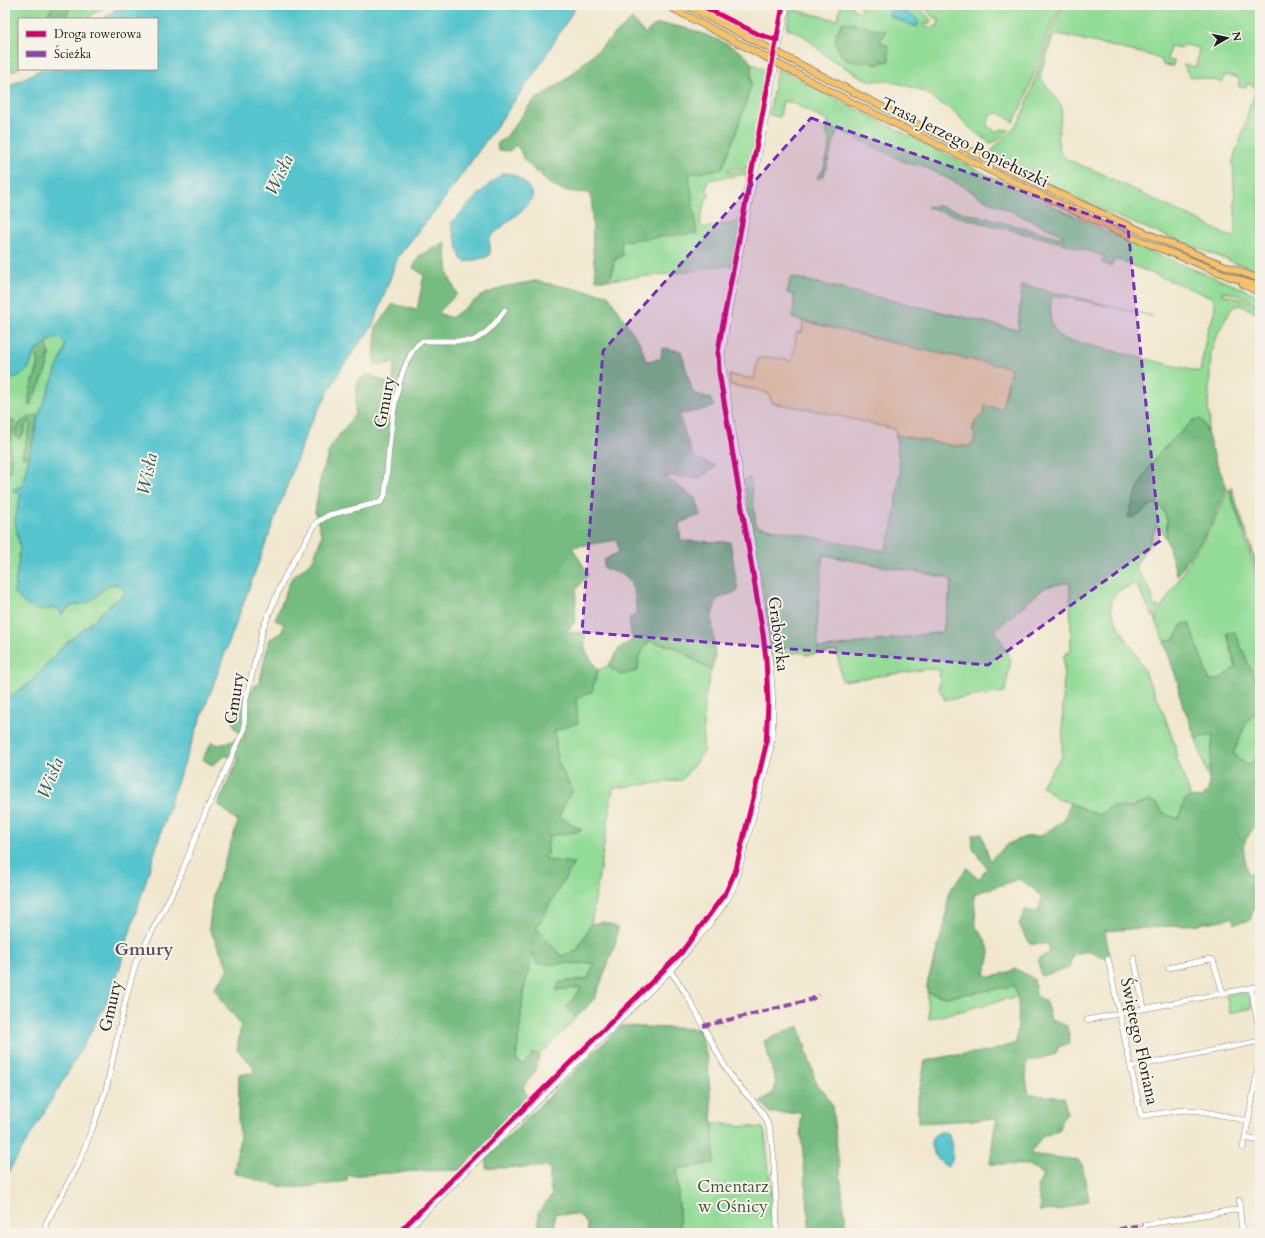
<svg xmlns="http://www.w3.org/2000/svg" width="1265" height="1238" font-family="Cardo,serif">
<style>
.green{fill:#93dc97;stroke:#587c5a;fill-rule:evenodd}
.forest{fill:#76bc80;stroke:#496c4e}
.sand{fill:#eeda9e;stroke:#857b5d}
.water{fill:#57c4cd;stroke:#3a7074}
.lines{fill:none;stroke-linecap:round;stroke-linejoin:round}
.minor-casing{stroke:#868275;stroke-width:6}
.major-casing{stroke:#868275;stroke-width:8}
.minor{stroke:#fff;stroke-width:5}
.major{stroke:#f5c16b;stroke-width:6}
.major-bridge-casing{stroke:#868275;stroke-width:8;stroke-linecap:butt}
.major-bridge{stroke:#f5c16b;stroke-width:6}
.quiet{stroke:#8e44ad;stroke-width:4;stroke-dasharray:8 4;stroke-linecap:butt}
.cycleway-casing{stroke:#f7f3e8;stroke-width:8}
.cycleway{stroke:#d6006c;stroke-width:5}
.marked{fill:#7b2cbf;fill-opacity:0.2;stroke:#7b2cbf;stroke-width:3;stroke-dasharray:8 5;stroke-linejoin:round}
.labels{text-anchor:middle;stroke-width:4;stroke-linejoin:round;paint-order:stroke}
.street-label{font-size:17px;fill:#1c1c1c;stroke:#f7f3e8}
.park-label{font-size:17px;fill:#405641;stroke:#f7f3e8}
.water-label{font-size:18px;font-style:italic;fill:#31575a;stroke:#f7f3e8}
.neighbourhood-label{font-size:18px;font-weight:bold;fill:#604b5e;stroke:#f7f3e8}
</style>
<rect width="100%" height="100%" fill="#f7f3e8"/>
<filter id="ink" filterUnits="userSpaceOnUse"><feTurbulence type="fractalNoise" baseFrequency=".025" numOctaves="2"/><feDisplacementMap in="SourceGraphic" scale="8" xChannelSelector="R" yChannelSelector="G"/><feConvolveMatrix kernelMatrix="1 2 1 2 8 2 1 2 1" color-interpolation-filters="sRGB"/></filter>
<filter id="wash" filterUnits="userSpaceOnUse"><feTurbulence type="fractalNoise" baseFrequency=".012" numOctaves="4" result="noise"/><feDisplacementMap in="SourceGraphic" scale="16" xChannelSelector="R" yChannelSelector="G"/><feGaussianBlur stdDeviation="0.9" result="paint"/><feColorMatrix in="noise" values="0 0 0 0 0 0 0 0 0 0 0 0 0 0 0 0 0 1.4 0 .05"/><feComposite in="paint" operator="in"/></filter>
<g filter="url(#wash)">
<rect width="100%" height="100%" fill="#f0e7ce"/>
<!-- green -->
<path class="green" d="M5,5H54L44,19H35L25,14L24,19H19V68L5,74Z
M72,5H108L94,13L88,19H64Z
M790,5H795L794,10L837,20L841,5H851L853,9L857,10L860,13L863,8L859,7V5H898L904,7C916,3 924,11 931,20L930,23H926L925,27C932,27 939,29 939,19L933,17L925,8L919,5H1062L1049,28L1027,94L1014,122C1003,117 1003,110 990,115L987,126L995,131H999L1001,129L1009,130L997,141L990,143L971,129L955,112L935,100L932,96L921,90L897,83L885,80L874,81L863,78L826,56L804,36L787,28ZM894,8L901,10L917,19L914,26L889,16ZM843,22L886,31C879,39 877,41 888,46L885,62H881L876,65L869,60L861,63L852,60L837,32Z
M1064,5H1260V271L1233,262L1118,217L1072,196L988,154L1012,130L1020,120L1030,95L1051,29ZM1058,34L1149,55L1162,60L1163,65L1173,66L1174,61L1167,60L1170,46L1181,48L1184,45L1199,48L1196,67L1184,65L1185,69L1190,76L1223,82L1224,76L1226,75L1237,77L1239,80V87H1246L1247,83L1254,86L1256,91L1252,102L1250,104L1242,136L1235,153L1233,162L1236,230V235L1234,237C1224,236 1213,227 1204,223C1170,207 1135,191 1102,174C1093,169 1068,162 1063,156C1052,142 1064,121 1061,105L1041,79L1040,75L1053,37Z
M751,63L769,72L763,104L762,103L761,106H763L752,166L733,168L727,170L728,172L751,168L744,204H742L747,184L746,174L709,180L707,186V192L710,194L704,205L700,223L703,228L735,223L739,218L742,206L744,207L732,266H719L677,273L607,280L612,275L615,260L623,255L621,250L622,241L633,240L689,174L722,169L736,133L751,85Z
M777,69L995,179L997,178L1012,187C1060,209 1107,232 1156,254C1190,269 1226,281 1260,296V305L1238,295L1222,291V294L1243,300L1260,307V314L1239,305L1232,307L1215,339L1211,354L1208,409L1210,419L1207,432L1203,421L1193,420L1183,431L1138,516L1149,505L1155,504L1163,509L1167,520L1166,538L1160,528L1156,526L1150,543L1135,565C1138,577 1150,584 1152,596C1153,599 1153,603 1153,606L1156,607L1159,606L1153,617L1137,586L1135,584L1118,591L1113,597L1111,606V611L1119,627L1137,656L1160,704L1175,745L1176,756L1191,797L1185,801L1178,819L1163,813L1157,804L1149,801L1129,808L1113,806L1098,815L1070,803L1058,799L1041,785L1062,756L1064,655L1071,651L1070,582L1045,587L995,630L1011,660L1005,692L945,700L939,689L940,670L929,669L842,681L837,651L805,655L802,652L779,655L780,663L773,664L768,621L744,480L750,478L756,526L885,551L893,527L900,472L896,435L955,446H970L975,422L983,414L985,405L1002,409L1011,369L914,348L792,318L794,309V295L787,293L791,277L1018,330L1022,285L1050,291L1153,316L1065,297L1052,296C1049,315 1048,326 1063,339L1200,372L1208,327L1212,320L1215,307L1214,301L1211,297L1121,261L1114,260L1111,266L1102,263L1104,256C1046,236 985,226 927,207L938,206L1066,239L1059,233L980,197L965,187L921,165L909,164L838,129L824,175L818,179V175L823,171L830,145V139L826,134L829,122L793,103L783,101L780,117L769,115ZM823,555L949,578L952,582L943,632L818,649L817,620Z
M58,337L65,344L64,351L39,414C26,418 15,422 16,437L23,435L26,424L29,420L31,424L22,456L29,457L22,487H17L14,492L21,493L15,520L20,549L14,593L40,611L51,608L65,610L75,605L91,601L108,585L118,584L123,589L125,594L107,607L93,621L62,647L34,679L5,701V486L7,485L6,477C15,465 10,461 10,449C10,440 13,432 15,423L5,417V383C19,375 30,369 34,353L37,358L38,357L39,363L33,382L30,405C37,388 56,361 46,343Z
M1231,487L1256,561L1260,574V582L1250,547L1232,497Z
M1229,489L1253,564L1260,595V679L1256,681L1227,633L1236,669H1233L1219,680H1209L1189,623L1181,625L1176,638L1164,642L1155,618L1215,521Z
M649,641L674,647L711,671L704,702L703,753L682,780L613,788L610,809L591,924L577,951L561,956L536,928L574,863L546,860L549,836L582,830L559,816L572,790L557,760L555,730L576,699L592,691L598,670L608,666L621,675L639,656Z
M1260,715V741L1258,743L1260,762L1254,761L1249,765L1233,754L1248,719L1253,716Z
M1213,734L1210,782L1196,739Z
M533,951L537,964L594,963L588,979L560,982L556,990L582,987L567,1007L576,1018L540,1055L533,1053L524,1065L516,1061L524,989Z
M1014,986L1018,996L929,1019L927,987L929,993L946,997Z
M1246,992L1249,995L1252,1008L1230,1013L1226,995Z
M715,1123L763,1128L765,1134L772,1200L774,1233H680L677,1169L714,1163L713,1125Z"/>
<!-- forest -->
<path class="forest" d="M54,5H72L64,19H44Z
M632,19L645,34C648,31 652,26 656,25C677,21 727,41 743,54C746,56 749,60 751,63V85L736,133L722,169L689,174L697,233L622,241L621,250L623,255L613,260L612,275L607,280H596L593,250L592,203L589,193C569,191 556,193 541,176L543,169L539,173L536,172L523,158L520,150L516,145L509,151L498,150L497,144L506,137L532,102L565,80Z
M843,22L886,31L884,36L881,38C880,43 883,44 888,46L889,54V61L881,62L879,65L869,60L856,63L852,60L847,61L841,55L835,42L837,32Z
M445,242L448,275L457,294L438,313L451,318L481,296L503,287L535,281L608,295L641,345L646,361L661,359L662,348L681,351L693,393L710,398L714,407L679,415L693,457L716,466L700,478L664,476L696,499L701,515L679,523L681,541L730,542L738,591L717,599L712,615L715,658L711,671L674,647L649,641L639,656L638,671L621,675L608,666L619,649L632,640L629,618L637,614L634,589L626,576L604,568V560L619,552L617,540L572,547L588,574L576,590L575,622L566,633L585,632V650L598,670L592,691L576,699L578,723L555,731L557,760L572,790L559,816L582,831L549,836L546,860L574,863L536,928L561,956L577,951L591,924L603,922L618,928L615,945L595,998L576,1018L567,1007L582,987L556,990L560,982L588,979L594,963L537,964L533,952L524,989L516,1061L524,1065L533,1053L540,1055L534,1073L523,1087L529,1100L489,1139L460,1170L416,1171L347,1176V1181C329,1184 297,1190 279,1186C264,1183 249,1177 234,1172L240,1138L238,1117L239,1074L254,1073L253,1066L237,1050L241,1024L227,1007L214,988L229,969L209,928L213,894L238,822L218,804L239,758L225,756L212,765L202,759L212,742L219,745L246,737L235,729L232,720L237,704L260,681L269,640L282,632L284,624L275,620L291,579L313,560L322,536L315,512L321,475L331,446L355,414L357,383L367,374L392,385L395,363L374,365L376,327L393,304L417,310L424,275L413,268L419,256Z
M46,343C56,361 37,388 30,405H29C26,388 41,374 38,357L37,358L34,353Z
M39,414L29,457H22L31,424L29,420C23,426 25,434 20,439L16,437C15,422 26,418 39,414Z
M5,417L15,423C13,431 10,440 10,449C10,461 15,465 6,477L7,485L5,486Z
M1199,419L1203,421L1205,426L1215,459L1227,488L1214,519L1203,538L1177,576L1166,538L1167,520L1163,509L1155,504C1144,506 1140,520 1128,517C1135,495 1143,473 1158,455C1169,442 1182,432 1193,420Z
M1189,623L1209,680H1219L1233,669L1236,668L1227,633L1235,632L1256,681L1260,679V715L1253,716L1248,719L1233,754L1249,765L1254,761L1260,762V819L1246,839L1243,846L1247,873L1258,875L1260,883V906L1252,910L1251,920L1234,924L1233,918L1199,924L1105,931L1110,957L1104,958L1091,951L1073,954L1069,968L1041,976L1038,959L1049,953V944H1030L1019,925L1024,910L1038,912L1042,898L1031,887L1019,879L974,894L976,927L986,941L990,954L985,974L990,977L1000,975L1016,969L1034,979L1036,995L1046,1002L1051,1020L1067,1026L1070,1043L1058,1047L1056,1054L1027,1062L1026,1079L1029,1094L1064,1098L1067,1114L1061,1121L1060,1129L1041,1138L1030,1154L1078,1160L1082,1164L1089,1200L1062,1210L1039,1211L1041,1205L1037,1188L1043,1175L1028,1165L990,1164L994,1131L997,1118L977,1120L918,1123V1098L925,1061L949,1056L991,1051L1016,1043C1018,1024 1021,1005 1014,986L946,997L929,993L927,987L928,980L945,923L949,892L967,868L979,879L987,868L973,848L972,835L981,833L990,860L1008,844L1025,837L1041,836L1064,820L1070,803L1098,815L1113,806L1129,808L1149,801L1157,804L1163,813L1178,819L1185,800L1191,797L1201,798L1208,792L1213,734L1196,739L1179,694L1178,683L1164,642L1176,638L1181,625Z
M621,1026L699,1029L707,1058L713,1125L714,1163L677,1169L680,1233H588L587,1224L579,1215L555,1213L554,1233H540L538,1213L552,1195L550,1188V1167L486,1168V1158Z
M799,1026L817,1086L825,1092L832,1106L846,1224L845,1233H810L800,1121L802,1113H770L761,1101L774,1092L776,1083L764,1041Z"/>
<!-- sand -->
<path class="sand" d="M803,321L914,348L1011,368L1002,409L985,406L984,414L975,422L972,431L975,434L974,441L970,446H955L896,435L895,429L814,410L772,403L769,394L758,390L730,385L729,375L754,379L758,359C768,355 781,359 792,361L797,332L802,333Z"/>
<!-- water -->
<path class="water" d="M120,5H577L536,71L442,202L398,257L373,325L342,367L308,429L174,791L128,938L118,974L107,1002L77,1057L5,1178V701L34,679L62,647L93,621L107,607L125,594L123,589L118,584C101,585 103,591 92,600C83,607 72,600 62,615L59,609L51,608L40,611L26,605L14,593L20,549L15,520L21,493L12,491L17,487H22L39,414L64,351L65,344L58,337L46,343L34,353L29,368L20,375L5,383V88L42,69H157V19H104Z
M894,8C903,10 913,15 919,22L917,27L914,26L889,16V13Z
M503,173C517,173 528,183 533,197L523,209L489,238C489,245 493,252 487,257L466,262L461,259L451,223L487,186Z
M941,1132L948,1133C952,1141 956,1160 948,1167C935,1161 921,1138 941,1132Z"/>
</g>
<g filter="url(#ink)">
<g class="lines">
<!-- minor casing -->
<g class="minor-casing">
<path id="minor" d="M1134,958L1144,1008
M1108,959L1141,1116L1184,1110L1201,1111L1249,1121
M1168,968L1210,959L1213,960L1223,993
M670,971C695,1002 709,1042 731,1076C743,1094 762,1105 769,1127C773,1139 773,1153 774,1166C775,1188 777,1211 777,1233
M1251,988L1260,1035
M1087,1020L1260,986
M1131,1067L1260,1041
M1245,1138L1260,1141
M1243,1148L1260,1058
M1239,1200L1242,1233
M44,1233L46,1223L78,1165L95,1121L106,1090L126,998L136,962L178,882L206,811L244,730L245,703L263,628L284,578L316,523L329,515L381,502L385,495C389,457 391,364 422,341H472C487,335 496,322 505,310
M404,1233L670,971C683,957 694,942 706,928C717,914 729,900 735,884L769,757C777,718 771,670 766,631L725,382L722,356L728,317L787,5
M1145,1233L1143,1225L1240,1209"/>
</g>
<!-- major casing -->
<g class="major-casing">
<path id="major" d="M997,164C1083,206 1170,246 1260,279
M993,172L1112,229L1231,277L1260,287
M1243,284L1260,293"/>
</g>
<!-- minor -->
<use href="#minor" class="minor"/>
<!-- major -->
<use href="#major" class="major"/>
<!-- major-bridge casing -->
<g class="major-bridge-casing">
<path id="major-bridge" d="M666,5L851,102L993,172
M686,5L861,96L997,164"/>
</g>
<!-- major-bridge -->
<use href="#major-bridge" class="major-bridge"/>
<!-- quiet -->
<path class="quiet" d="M703,1026L810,1000L819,995
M1107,1233L1128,1227L1143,1225"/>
<!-- cycleway casing -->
<g class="cycleway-casing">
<path id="cycleway" d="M700,5L760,35L777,40
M398,1233L681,953L726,892L735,872L766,745L768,702L766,659L763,634L719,372L718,353L720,339L783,5"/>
</g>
<!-- cycleway -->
<use href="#cycleway" class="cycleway"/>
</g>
</g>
<!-- marked area -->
<path class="marked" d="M811,118L1128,228L1160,541L988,665L582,632L603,351Z"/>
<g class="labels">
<!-- street labels -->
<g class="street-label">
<text transform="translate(965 142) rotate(26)" y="6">Trasa Jerzego Popiełuszki</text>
<text transform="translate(384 402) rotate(-79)" y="6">Gmury</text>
<text transform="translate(779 634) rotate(83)" y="6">Grabówka</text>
<text transform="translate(234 698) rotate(-81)" y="6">Gmury</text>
<text transform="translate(110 1006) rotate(-77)" y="6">Gmury</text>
<text transform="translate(1140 1041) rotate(78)" y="6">Świętego Floriana</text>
</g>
<!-- park labels -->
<g class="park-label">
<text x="733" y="1192">Cmentarz<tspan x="733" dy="20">w Ośnicy</tspan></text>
</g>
<!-- water labels -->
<g class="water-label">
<text transform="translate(279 175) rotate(-65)" y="6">Wisła</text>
<text transform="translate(147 474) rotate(-78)" y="6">Wisła</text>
<text transform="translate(50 778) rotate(-68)" y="6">Wisła</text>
</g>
<!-- neighbourhood labels -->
<g class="neighbourhood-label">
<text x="144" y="955">Gmury</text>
</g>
</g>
<!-- margin -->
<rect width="1265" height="1238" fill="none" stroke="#f7f3e8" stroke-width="20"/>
<!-- legend -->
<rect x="18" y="18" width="140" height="52" fill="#f7f3e8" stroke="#9f9d96"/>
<rect x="26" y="31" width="20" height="6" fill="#d6006c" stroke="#9f9d96"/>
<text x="54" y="38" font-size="12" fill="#1c1c1c">Droga rowerowa</text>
<rect x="26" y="51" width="20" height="6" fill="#8e44ad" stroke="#9f9d96"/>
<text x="54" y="58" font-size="12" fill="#1c1c1c">Ścieżka</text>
<!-- north arrow -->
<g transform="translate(1227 38) rotate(81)" stroke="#f7f3e8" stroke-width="3" paint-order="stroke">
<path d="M0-3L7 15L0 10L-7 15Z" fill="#1c1c1c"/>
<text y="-6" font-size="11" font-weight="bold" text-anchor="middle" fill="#1c1c1c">N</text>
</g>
</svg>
